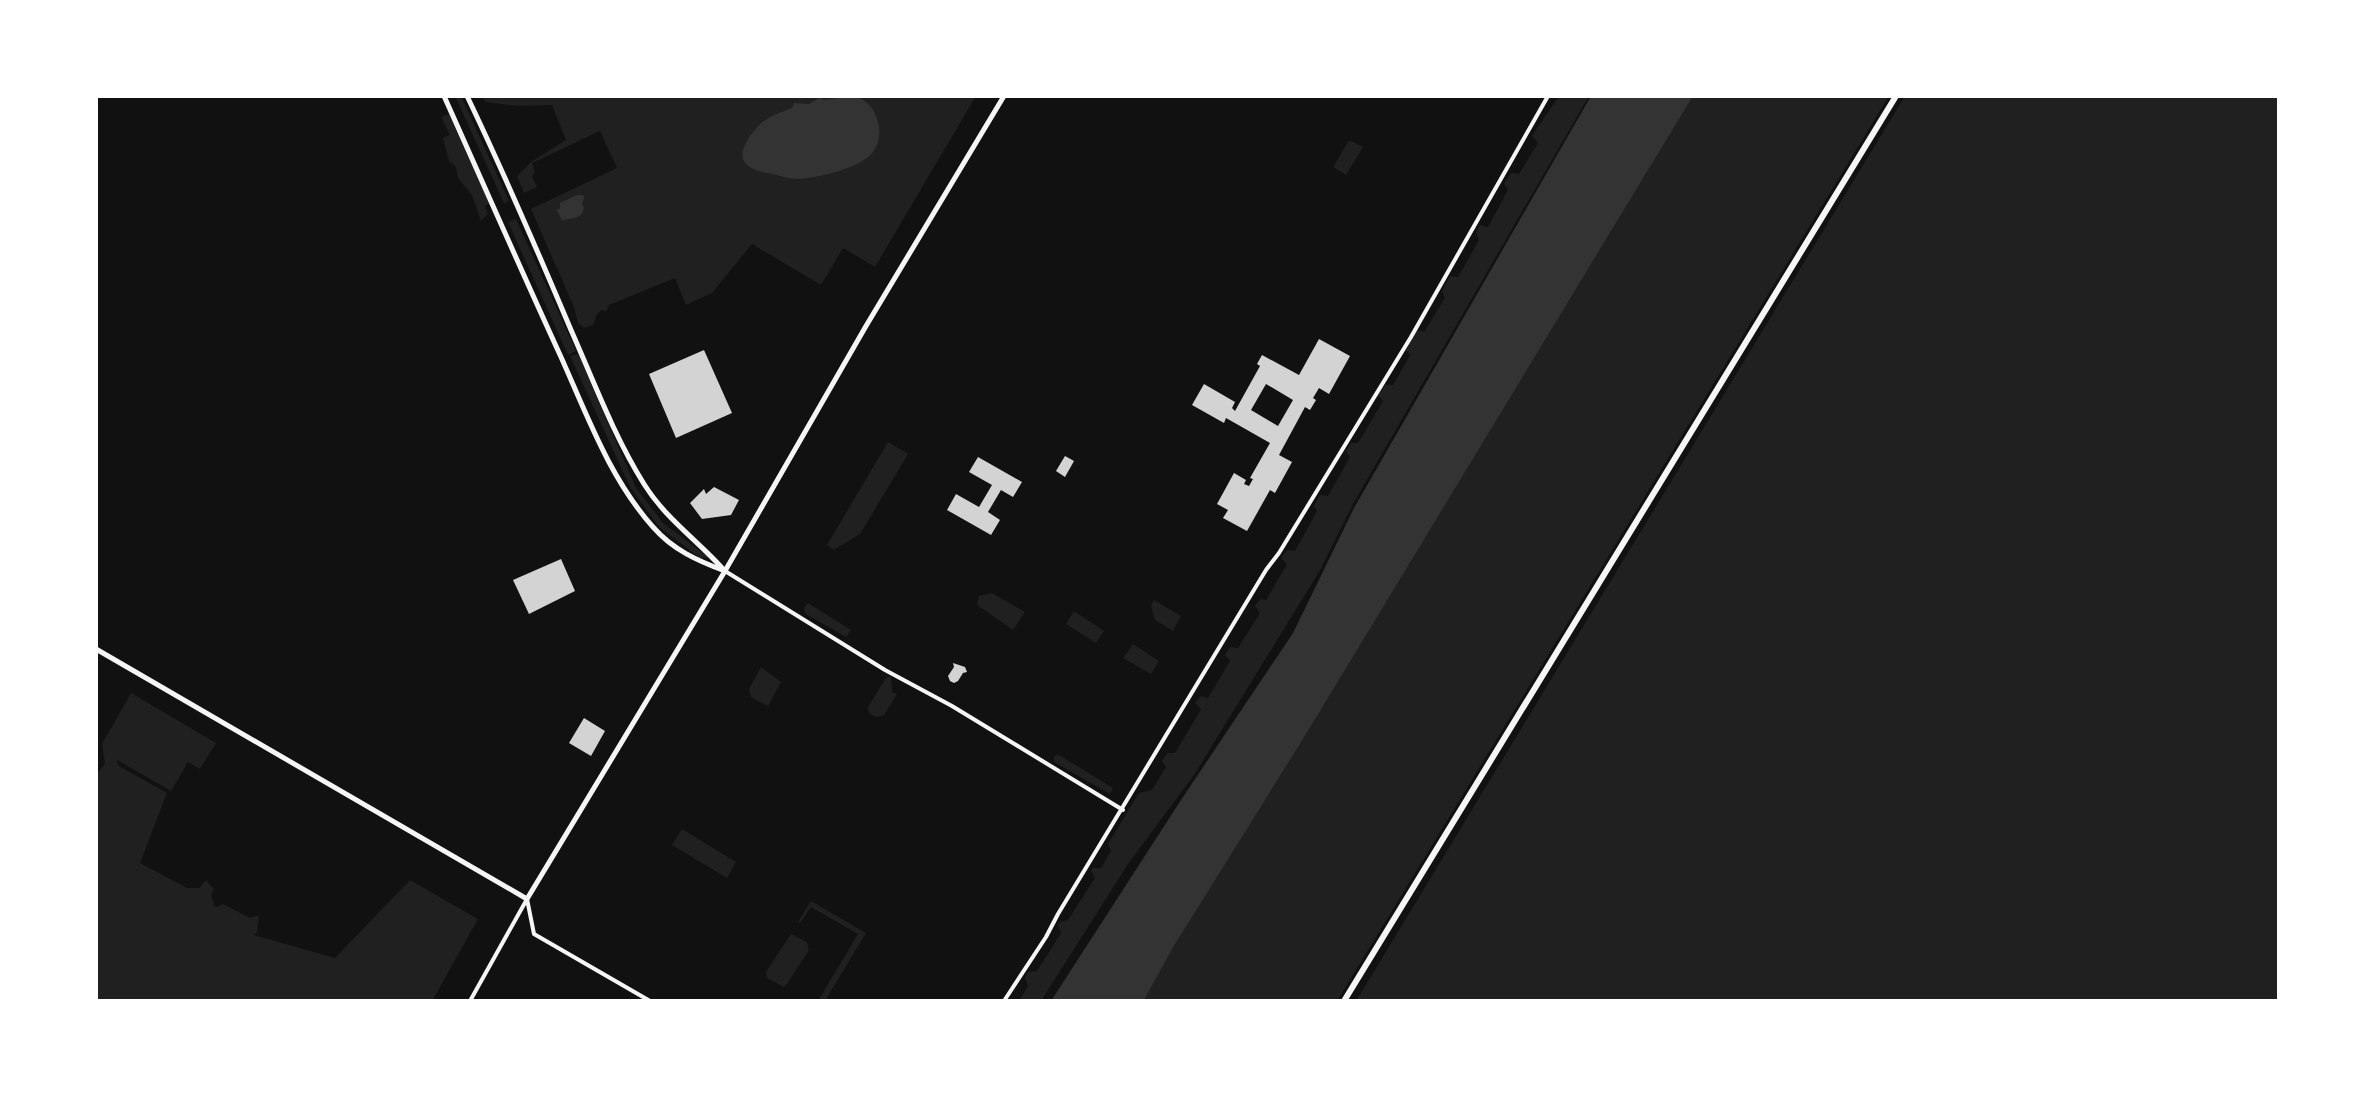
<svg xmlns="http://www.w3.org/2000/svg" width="2375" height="1097" font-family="'Fira Sans Condensed',sans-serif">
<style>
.green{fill:#202020}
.water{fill:#333}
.building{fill:#d3d3d3;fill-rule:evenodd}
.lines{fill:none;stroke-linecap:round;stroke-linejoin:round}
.minor{stroke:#f5f5f5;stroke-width:4}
.tertiary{stroke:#f5f5f5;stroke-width:5}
.primary{stroke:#f5f5f5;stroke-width:6}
</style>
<rect width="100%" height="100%" fill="#111"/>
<!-- green -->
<path class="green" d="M455,96H461L509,201L504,203Z
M483,96H976L875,267L843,248L821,285L752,244L712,293L686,305L675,278L609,305L606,311L601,310L597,314L593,325L584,328L578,323L574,307L531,209L617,168L600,131L532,163L535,173L532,176L537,187L524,193L517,176L531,162L566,140L552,105L518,106L485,102Z
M1559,96H1589L1354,502L1319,572L1194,775L1128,864L1041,1001H1019L1028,986L1025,978L1028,972L1037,971L1061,933L1058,925L1060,922L1068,920L1095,878L1091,871L1093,868H1101L1111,851L1108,844L1139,793L1152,790L1166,767L1162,761L1167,753H1175L1201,709L1195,703L1201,696L1208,698L1230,661L1225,655L1230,647L1238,648L1260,613L1255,606L1260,599L1266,600L1287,564L1281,558L1287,550L1295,551L1317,511L1314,506L1320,495L1328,496L1350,457L1346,451L1351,443H1358L1383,401L1378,395L1385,385H1393L1410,355L1406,350L1417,330L1424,332L1445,298L1442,291L1450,276L1458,277L1479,240L1476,233L1480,225L1488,227L1508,190L1504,183L1511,173L1519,174L1538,143L1532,136Z
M1693,96H1889L1337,1001H1143L1174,946L1305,736Z
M1905,96H2279V1001H1356Z
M449,114L489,203L485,207L488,214L481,221L472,195L458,178L456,167L449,161L443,138L450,135L441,117Z
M1351,141L1363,147L1346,175L1333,167L1348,142Z
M516,219L576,351L568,355L508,222Z
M578,354L636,488L663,523L708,557L707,558H700L659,527L630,487L570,356Z
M888,442L908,454L860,534L834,550L827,545Z
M992,593L1025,612L1013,630L977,605L979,596Z
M1154,600L1181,616L1173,631L1155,620L1151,606Z
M808,603L851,630L846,637L806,614L804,608Z
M1074,611L1104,631L1096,643L1066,624Z
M1133,644L1159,661L1151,674L1123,658Z
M761,667L781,682L768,706L751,697L749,689Z
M891,676L892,692L897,694L884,715L876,717L869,713L868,707L886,678Z
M131,693L216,743L200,769L188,762L171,791L117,760L119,766L167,793L140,863L187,888H199L206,880L214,889L211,895L214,903L213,905L217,907L223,904L250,918L259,915L257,932L254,935L335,958L410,880L478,919L432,1001H96V775L105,764L102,744Z
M1059,755L1113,788L1110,794L1054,762V756Z
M682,829L736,862L727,878L672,845Z
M811,901L866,933L825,1001H818L858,934L811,907L800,923L798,922Z
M791,934L807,942L809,950L787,984L784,987L767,978L766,972Z"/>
<!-- water -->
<path class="water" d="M849,96C875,96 888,132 873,152C862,168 817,178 798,179C789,179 777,175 768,173C762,172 754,170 750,167C731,157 753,129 764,121C772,115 782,112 792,108L794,103L809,104L819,98L825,100Z
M1591,96H1693L1305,736L1174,946L1144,1000L1051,1001L1181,800L1293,633L1354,508Z
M577,195H583L584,198L582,204L584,208C582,220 571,217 562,221L555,205L557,209H560V203Z"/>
<!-- building -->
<path class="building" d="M1319,339L1350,356L1329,394L1319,388L1313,398L1316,400L1310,410L1305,407L1279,455L1292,462L1275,493L1270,490L1247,531L1223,518L1228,510L1217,504L1234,473L1246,480L1244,484L1249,486L1253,479L1250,478L1270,443L1226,418L1224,423L1192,405L1204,384L1235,402L1232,408L1235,411L1260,366L1257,364L1262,355L1299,375ZM1266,384L1293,400L1278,426L1251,410Z
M704,350L732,413L676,438L649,374Z
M1065,456L1074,461L1065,477L1056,471Z
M978,457L1022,482L1013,497L1001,490L988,512L1000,520L991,535L947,510L956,494L979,507L992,485L969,472Z
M714,487L739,500L731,515L702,519L690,503L704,489L706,494Z
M561,559L575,591L529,614L513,580Z
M953,663L965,667L967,672L963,673L958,681L954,683L950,681L948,676L954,667Z
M584,718L605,731L591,756L569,743Z"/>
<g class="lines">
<!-- minor -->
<path class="minor" d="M725,571L885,670L952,706L1123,810
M527,899L534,934L650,1001
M470,1001L527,899
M1004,1001L1046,937L1058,914L1266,570L1279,553L1411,337L1548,96"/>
<!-- tertiary -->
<path class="tertiary" d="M444,96C483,183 521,270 561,357C587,415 610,479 653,527C673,550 698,561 725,571
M467,96C504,173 538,252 571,330C594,382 614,436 644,484C665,518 697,540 723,569
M96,649L527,899L725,571L866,326L1004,96"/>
<!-- primary -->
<path class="primary" d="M1344,1001L1896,96"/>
</g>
<!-- border -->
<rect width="2375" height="1097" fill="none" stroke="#ffffff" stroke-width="196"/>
</svg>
